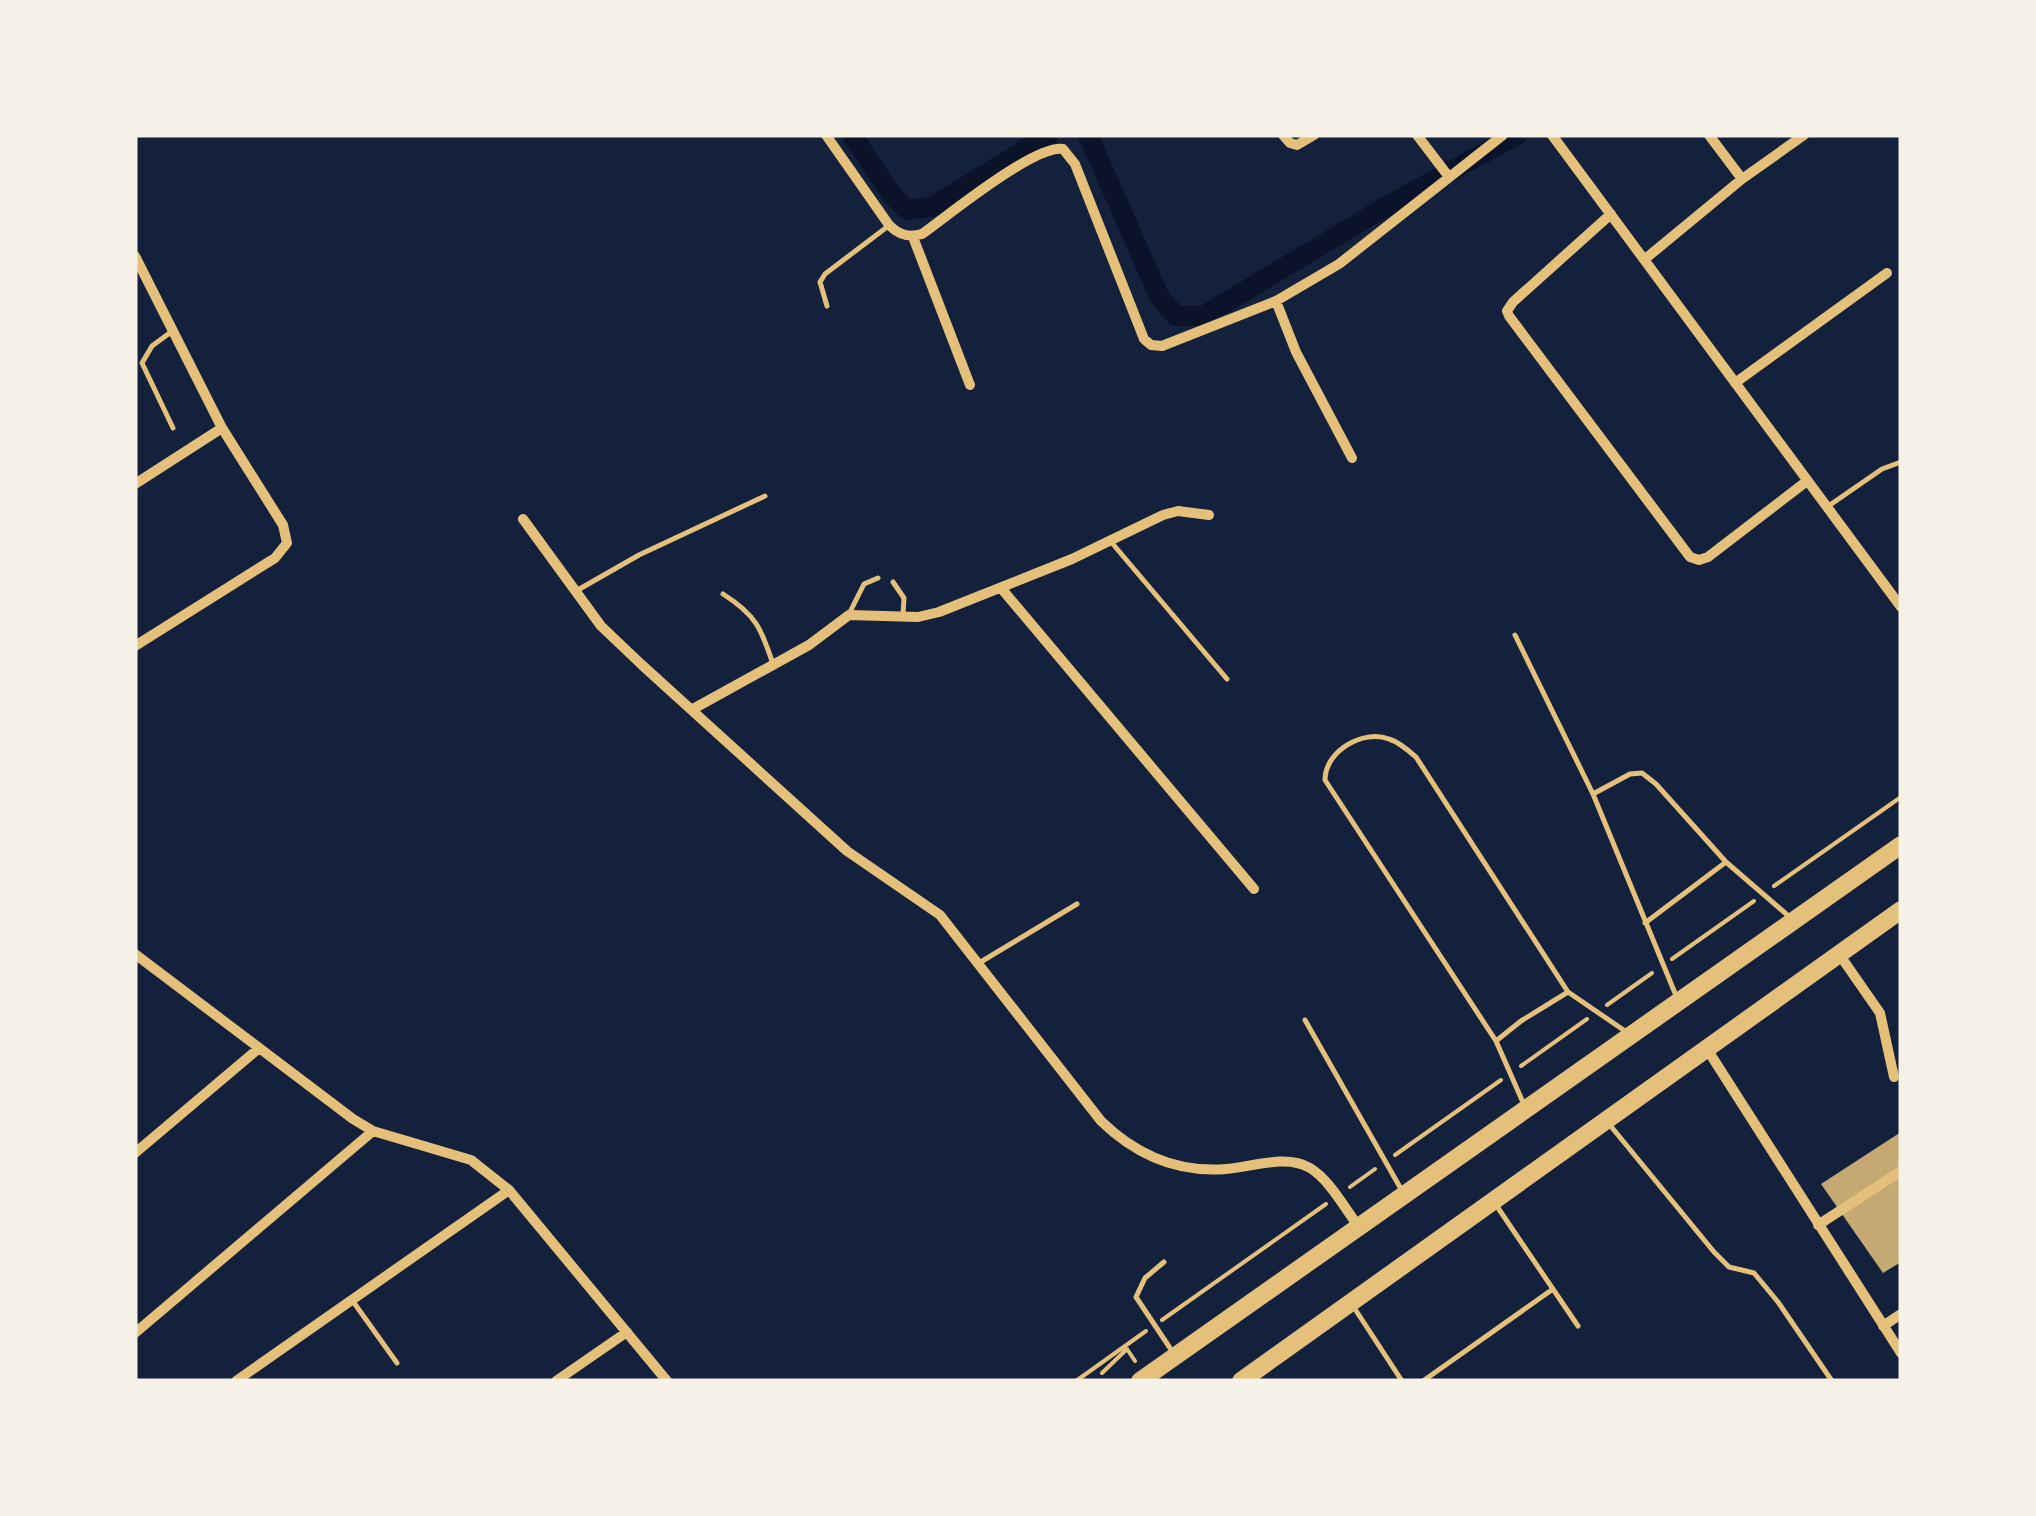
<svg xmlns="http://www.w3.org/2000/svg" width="2036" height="1516" font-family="'Asap Condensed',sans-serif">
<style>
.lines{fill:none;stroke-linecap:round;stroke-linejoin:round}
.canal{stroke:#0b132b;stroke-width:20}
.building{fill:#c6a872}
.path{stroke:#e5c07b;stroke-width:4}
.service{stroke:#e5c07b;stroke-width:5}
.minor{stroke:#e5c07b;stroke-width:10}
.primary{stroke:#e5c07b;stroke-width:18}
</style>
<rect width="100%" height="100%" fill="#14213d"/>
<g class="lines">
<!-- canal -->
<path class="canal" d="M852,135L892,195L907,210L932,207L1049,135
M1088,135L1159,296L1176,316H1203L1392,203L1517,135"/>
</g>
<!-- building -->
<path class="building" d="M1901,1132V1262L1883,1273L1821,1184Z"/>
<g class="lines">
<!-- path -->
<path class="path" d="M1774,886L1901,797
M1672,959L1754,901
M1607,1005L1652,973
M1521,1066L1587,1019
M1395,1155L1501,1080
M1350,1187L1375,1169
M1162,1320L1326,1204
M1102,1373L1127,1349L1135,1361
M1076,1381L1146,1331"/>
<!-- service -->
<path class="service" d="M827,306L820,282L825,274L887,227
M171,332L152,346L142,363L173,428
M1827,507L1882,469L1901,462
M1112,543L1227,679
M893,582L904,598L903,615
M576,591L639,555L765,496
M723,594C756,615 761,628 773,664
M850,612L864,584L878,578
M1515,635L1593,794
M1645,923L1726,862
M979,963L1077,904
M1677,998L1593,794L1630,774L1642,773L1656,784L1726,862L1792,919
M1305,1020L1401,1189
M1496,1041L1325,780C1325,751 1363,729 1389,739C1399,742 1408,750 1416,757L1568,992
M1525,1107L1496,1041L1521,1021L1568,992L1625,1031
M1609,1124L1714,1252L1729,1267L1754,1273L1778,1302L1832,1381
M1496,1205L1578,1326
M1164,1262L1145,1278L1136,1297L1174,1354
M352,1300L397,1363
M1353,1306L1402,1381
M1423,1381L1553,1289"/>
<!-- minor -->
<path class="minor" d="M826,135L889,225C899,235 909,238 922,234C950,214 1034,145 1063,149L1075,164L1144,339L1151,345L1162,346L1276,301L1339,264L1503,135
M1283,135L1290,143L1297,145L1314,135
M1417,135L1449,177
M1552,135L1901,607
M1709,135L1742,179
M1611,214L1513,302L1507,311L1509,316L1690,557L1699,560L1708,557L1807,481
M913,237L970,385
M135,256L222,428L283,525L287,543L275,558L135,646
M1645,259L1742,179L1804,135
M1276,301L1296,352L1352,458
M1735,383L1887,273
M135,484L222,428
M523,519L601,626L642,665L847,851L940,915L1101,1121C1136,1155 1176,1173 1226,1169C1252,1167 1286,1154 1310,1168C1330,1180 1345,1209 1359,1227
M1001,588L1254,889
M693,709L809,645L849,615L918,617L939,612L1072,559L1163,515L1178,511L1209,515
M135,954L353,1119L373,1131L471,1160L509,1190L667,1381
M1839,954L1880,1013L1894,1077
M1707,1049L1901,1353
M135,1153L258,1049
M1818,1225L1901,1171
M1883,1326L1901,1314
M135,1333L373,1131
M236,1381L509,1190
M556,1381L627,1332"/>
<!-- primary -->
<path class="primary" d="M1140,1381L1901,845
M1241,1381L1901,910"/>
</g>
<!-- border -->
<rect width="2036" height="1516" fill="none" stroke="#f6f1e7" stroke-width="275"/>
</svg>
